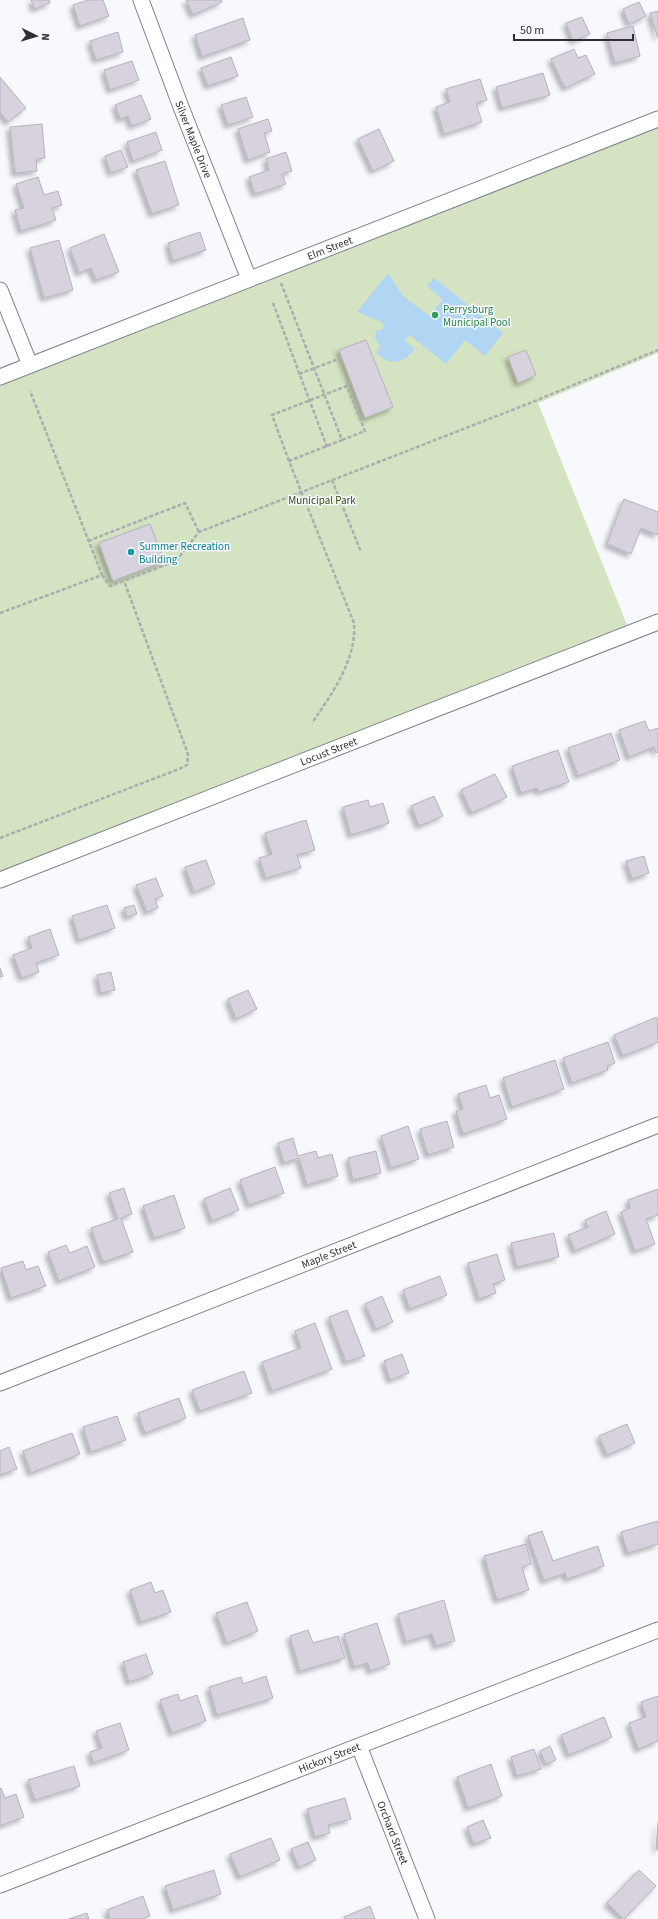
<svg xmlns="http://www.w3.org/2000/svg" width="658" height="1919" font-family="'Source Sans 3',sans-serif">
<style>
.green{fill:#d4e3c1}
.water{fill:#b1d6f4}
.building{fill:#d7d2de;stroke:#b7b2bd;filter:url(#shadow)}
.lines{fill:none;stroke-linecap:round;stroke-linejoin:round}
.street-casing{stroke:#80838e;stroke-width:17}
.path{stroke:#abadb1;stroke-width:2.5;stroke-dasharray:4 2;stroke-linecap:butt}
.street{stroke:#fff;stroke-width:15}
.leisure-dot{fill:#2e9e5b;stroke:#f7f9fd;stroke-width:1.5}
.culture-dot{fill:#0f9aa8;stroke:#f7f9fd;stroke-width:1.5}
.labels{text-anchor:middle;stroke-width:3;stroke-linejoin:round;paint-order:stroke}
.street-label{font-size:11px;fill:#2d2f33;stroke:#f7f9fd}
.leisure-label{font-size:11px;fill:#27864d;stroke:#f7f9fd;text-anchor:start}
.park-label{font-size:11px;fill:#374c0f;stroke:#f7f9fd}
.culture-label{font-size:11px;fill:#0d838f;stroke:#f7f9fd;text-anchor:start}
</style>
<defs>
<filter id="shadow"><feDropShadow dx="-3.5" dy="3.5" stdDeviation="2" flood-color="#0004"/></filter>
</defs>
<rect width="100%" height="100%" fill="#f7f9fd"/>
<!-- green -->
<path class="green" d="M658,120V353L538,403L627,625L0,871V384Z"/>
<!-- water -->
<path class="water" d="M388,273L403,296L428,315H430L442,301V299L427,286L434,278L503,333L485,356L465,340L446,364L411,336H408L405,341L415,349C404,363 390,367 376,353L380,347L375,338L376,330H382L384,325L381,322L357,312Z"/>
<!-- building -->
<path class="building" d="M31,0H49L50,3L35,9Z
M88,0H103L109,16L80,26L73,5Z
M186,0H221L222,2L193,15Z
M639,2L646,16L629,24L623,9Z
M658,11V38L650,13Z
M582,17L590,34L573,41L566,23Z
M243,18L250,40L202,57L195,35Z
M633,26L640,56L615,63L607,33Z
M118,32L123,52L96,60L90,41Z
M574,49L578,58L586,55L595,74L565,88L551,59Z
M231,57L238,76L208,86L201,68Z
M132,61L139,80L110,90L104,70Z
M543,73L550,95L502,108L496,87Z
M0,77L26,108L8,122L0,112Z
M480,79L487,100L476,103L482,122L444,134L436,107L450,102L446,89Z
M141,95L151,119L132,126L128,116L120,119L115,105Z
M246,97L253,117L228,125L221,105Z
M268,119L272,131L264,133L270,152L248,160L238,129Z
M42,124L45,158L36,159L37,171L15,173L10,127Z
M379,129L394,161L373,171L358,139Z
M156,132L162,150L133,161L127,142Z
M121,150L128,167L111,173L105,156Z
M286,152L292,171L282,174L286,184L255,194L249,177L269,170L266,159Z
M165,161L179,205L152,214L136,170Z
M38,177L44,195L58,191L62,205L52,208L56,220L21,231L15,210L24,208L16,184Z
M200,232L206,250L173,261L168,243Z
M104,234L119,272L96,280L91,268L79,273L70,248Z
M59,240L73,290L44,298L30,248Z
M366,340L393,407L365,418L339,350Z
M526,350L536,375L518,383L508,357Z
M624,499L658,512V535L641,528L631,554L607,544Z
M150,524L164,561L113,581L99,543Z
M645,721L649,731L658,728V752L656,753L654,747L629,757L619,730Z
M611,733L620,760L578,776L568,748Z
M558,750L569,782L539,792L537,788L521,793L512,766Z
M495,774L507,797L472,813L461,790Z
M434,796L443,816L419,826L411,806Z
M368,800L370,807L383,803L389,823L351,835L343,807Z
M306,820L315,850L297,855L301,868L266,878L259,858L272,854L265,833Z
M644,856L649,873L632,879L626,861Z
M206,860L215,884L194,892L185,867Z
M156,878L163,896L155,899L158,908L147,912L136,885Z
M107,905L115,928L79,940L72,916Z
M134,905L137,914L127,917L124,908Z
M50,929L59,955L36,963L39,972L22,978L13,955L32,948L28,937Z
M0,968L3,976L0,977Z
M111,972L115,990L101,993L97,975Z
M248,990L257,1009L236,1019L228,999Z
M657,1017L658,1042L623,1056L614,1035Z
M608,1042L615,1063L607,1066L608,1070L572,1083L563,1058Z
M555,1060L564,1089L512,1107L503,1078Z
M486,1085L490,1098L499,1095L507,1119L463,1134L456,1111L463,1109L458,1094Z
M447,1121L454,1147L428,1155L420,1129Z
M408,1126L419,1159L391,1168L381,1136Z
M293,1138L298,1156L316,1151L318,1158L332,1154L338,1176L307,1185L299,1158L284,1163L278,1143Z
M376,1151L381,1173L353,1180L348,1158Z
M275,1167L284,1193L249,1205L240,1180Z
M124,1188L132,1214L121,1218L133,1252L103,1262L91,1228L118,1219L109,1193Z
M230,1188L239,1210L212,1221L204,1199Z
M658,1189V1215L646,1219L655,1244L635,1251L621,1212L630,1208L628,1200Z
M174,1195L185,1228L154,1238L143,1206Z
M606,1211L615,1234L575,1251L568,1235L588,1227L585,1220Z
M554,1233L559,1257L517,1267L511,1243Z
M66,1245L70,1253L87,1246L95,1267L59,1281L48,1252Z
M497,1254L505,1280L493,1284L496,1293L479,1299L468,1263Z
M23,1261L26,1270L38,1266L46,1286L11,1298L1,1268Z
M440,1276L447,1295L410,1309L403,1290Z
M382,1296L393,1322L376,1329L365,1304Z
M347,1310L365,1356L346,1362L329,1317Z
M315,1323L332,1369L272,1391L262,1362L301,1348L295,1331Z
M402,1354L409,1373L390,1380L384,1361Z
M244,1371L252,1393L200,1411L192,1390Z
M179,1398L186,1418L145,1433L138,1413Z
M117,1416L126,1440L91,1452L83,1427Z
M627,1424L635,1443L607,1455L599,1436Z
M72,1433L80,1454L31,1473L23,1451Z
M9,1447L17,1469L0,1475V1451Z
M658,1521V1544L628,1553L621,1532Z
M542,1531L553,1561L598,1546L604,1566L567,1579L565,1573L544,1581L528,1536Z
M526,1544L531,1564L522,1567L529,1590L497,1600L484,1556Z
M151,1582L155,1593L163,1590L171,1612L141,1622L130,1590Z
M444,1600L455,1641L436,1646L432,1634L406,1642L398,1614Z
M247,1602L258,1631L227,1643L216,1613Z
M377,1623L390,1664L370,1671L368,1663L354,1667L344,1634Z
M308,1630L313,1643L338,1636L345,1658L300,1671L290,1636Z
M146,1654L153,1674L129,1682L123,1662Z
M266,1676L273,1698L217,1715L209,1687L241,1677L243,1684Z
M178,1694L180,1701L197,1695L206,1721L172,1733L160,1700Z
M658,1696V1741L638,1749L629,1723L646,1717L641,1702Z
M604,1717L612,1737L569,1755L561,1735Z
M120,1723L129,1750L93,1763L90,1752L102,1748L96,1731Z
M550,1746L556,1760L546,1764L540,1751Z
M534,1749L541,1769L517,1776L511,1757Z
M491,1764L502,1796L468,1808L457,1777Z
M74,1766L80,1786L35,1800L28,1780Z
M1,1788L5,1798L16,1794L24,1817L0,1826V1789Z
M345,1798L351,1819L328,1825L330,1833L315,1837L307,1809Z
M483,1820L491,1838L474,1844L467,1827Z
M658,1823V1850L656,1849Z
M271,1838L280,1860L240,1877L230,1854Z
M308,1842L316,1860L299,1867L291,1849Z
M214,1870L221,1894L173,1910L165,1886Z
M639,1870L656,1886L624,1919L607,1903Z
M143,1896L150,1916L143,1919H110L107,1910Z
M370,1906L375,1919H345L344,1917Z
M87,1913L89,1919H69Z"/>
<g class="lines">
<!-- street casing -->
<g class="street-casing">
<g id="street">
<path id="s1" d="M141,0L181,107L249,279"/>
<path d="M0,290L30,365"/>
<path id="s2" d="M0,377L658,119"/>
<path id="s3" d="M0,880L658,622"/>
<path id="s4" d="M0,1383L658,1125"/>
<path id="s5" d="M359,1746L427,1919"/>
<path id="s6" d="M0,1885L658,1630"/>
</g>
</g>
<!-- path -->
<path class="path" d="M281,283L342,440L289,461L354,623C357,660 331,695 312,723
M273,303L327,447
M299,374L341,358
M342,440L365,431L347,386
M289,461L272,415L352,384
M332,480L361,552
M88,541L185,503L199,532
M102,575L110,586L176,561L199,532L525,405L658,350
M0,613L102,575L30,391
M0,838L179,769L187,765L188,754L124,581"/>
<!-- street -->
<use href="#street" class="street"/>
</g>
<!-- markers -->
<circle class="leisure-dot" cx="435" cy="315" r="4"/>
<circle class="culture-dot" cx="131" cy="552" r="4"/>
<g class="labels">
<!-- street labels -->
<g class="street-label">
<text dy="4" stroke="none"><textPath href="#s1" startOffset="149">Silver Maple Drive</textPath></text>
<text dy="4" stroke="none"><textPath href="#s2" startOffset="354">Elm Street</textPath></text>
<text dy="4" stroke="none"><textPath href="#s3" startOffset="353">Locust Street</textPath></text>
<text dy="4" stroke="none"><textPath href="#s4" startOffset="353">Maple Street</textPath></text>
<text dy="4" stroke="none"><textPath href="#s6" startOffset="353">Hickory Street</textPath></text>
<text dy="4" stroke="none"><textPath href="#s5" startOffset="93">Orchard Street</textPath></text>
</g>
<!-- leisure labels -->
<g class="leisure-label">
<text x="443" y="313">Perrysburg<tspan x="443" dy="13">Municipal Pool</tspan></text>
</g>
<!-- park labels -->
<g class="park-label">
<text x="322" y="504">Municipal Park</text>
</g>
<!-- culture labels -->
<g class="culture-label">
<text x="139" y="550">Summer Recreation<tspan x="139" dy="13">Building</tspan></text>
</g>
</g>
<!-- north arrow -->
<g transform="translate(36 36) rotate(95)" stroke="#f7f9fd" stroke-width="3" paint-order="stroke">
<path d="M0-3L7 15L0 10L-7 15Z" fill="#2d2f33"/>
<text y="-6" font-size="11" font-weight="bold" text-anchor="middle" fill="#2d2f33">N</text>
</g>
<!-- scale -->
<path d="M514 34v6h119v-6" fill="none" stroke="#2d2f33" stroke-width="2"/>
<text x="520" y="34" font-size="12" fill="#2d2f33" stroke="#f7f9fd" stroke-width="3" paint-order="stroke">50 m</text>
</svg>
